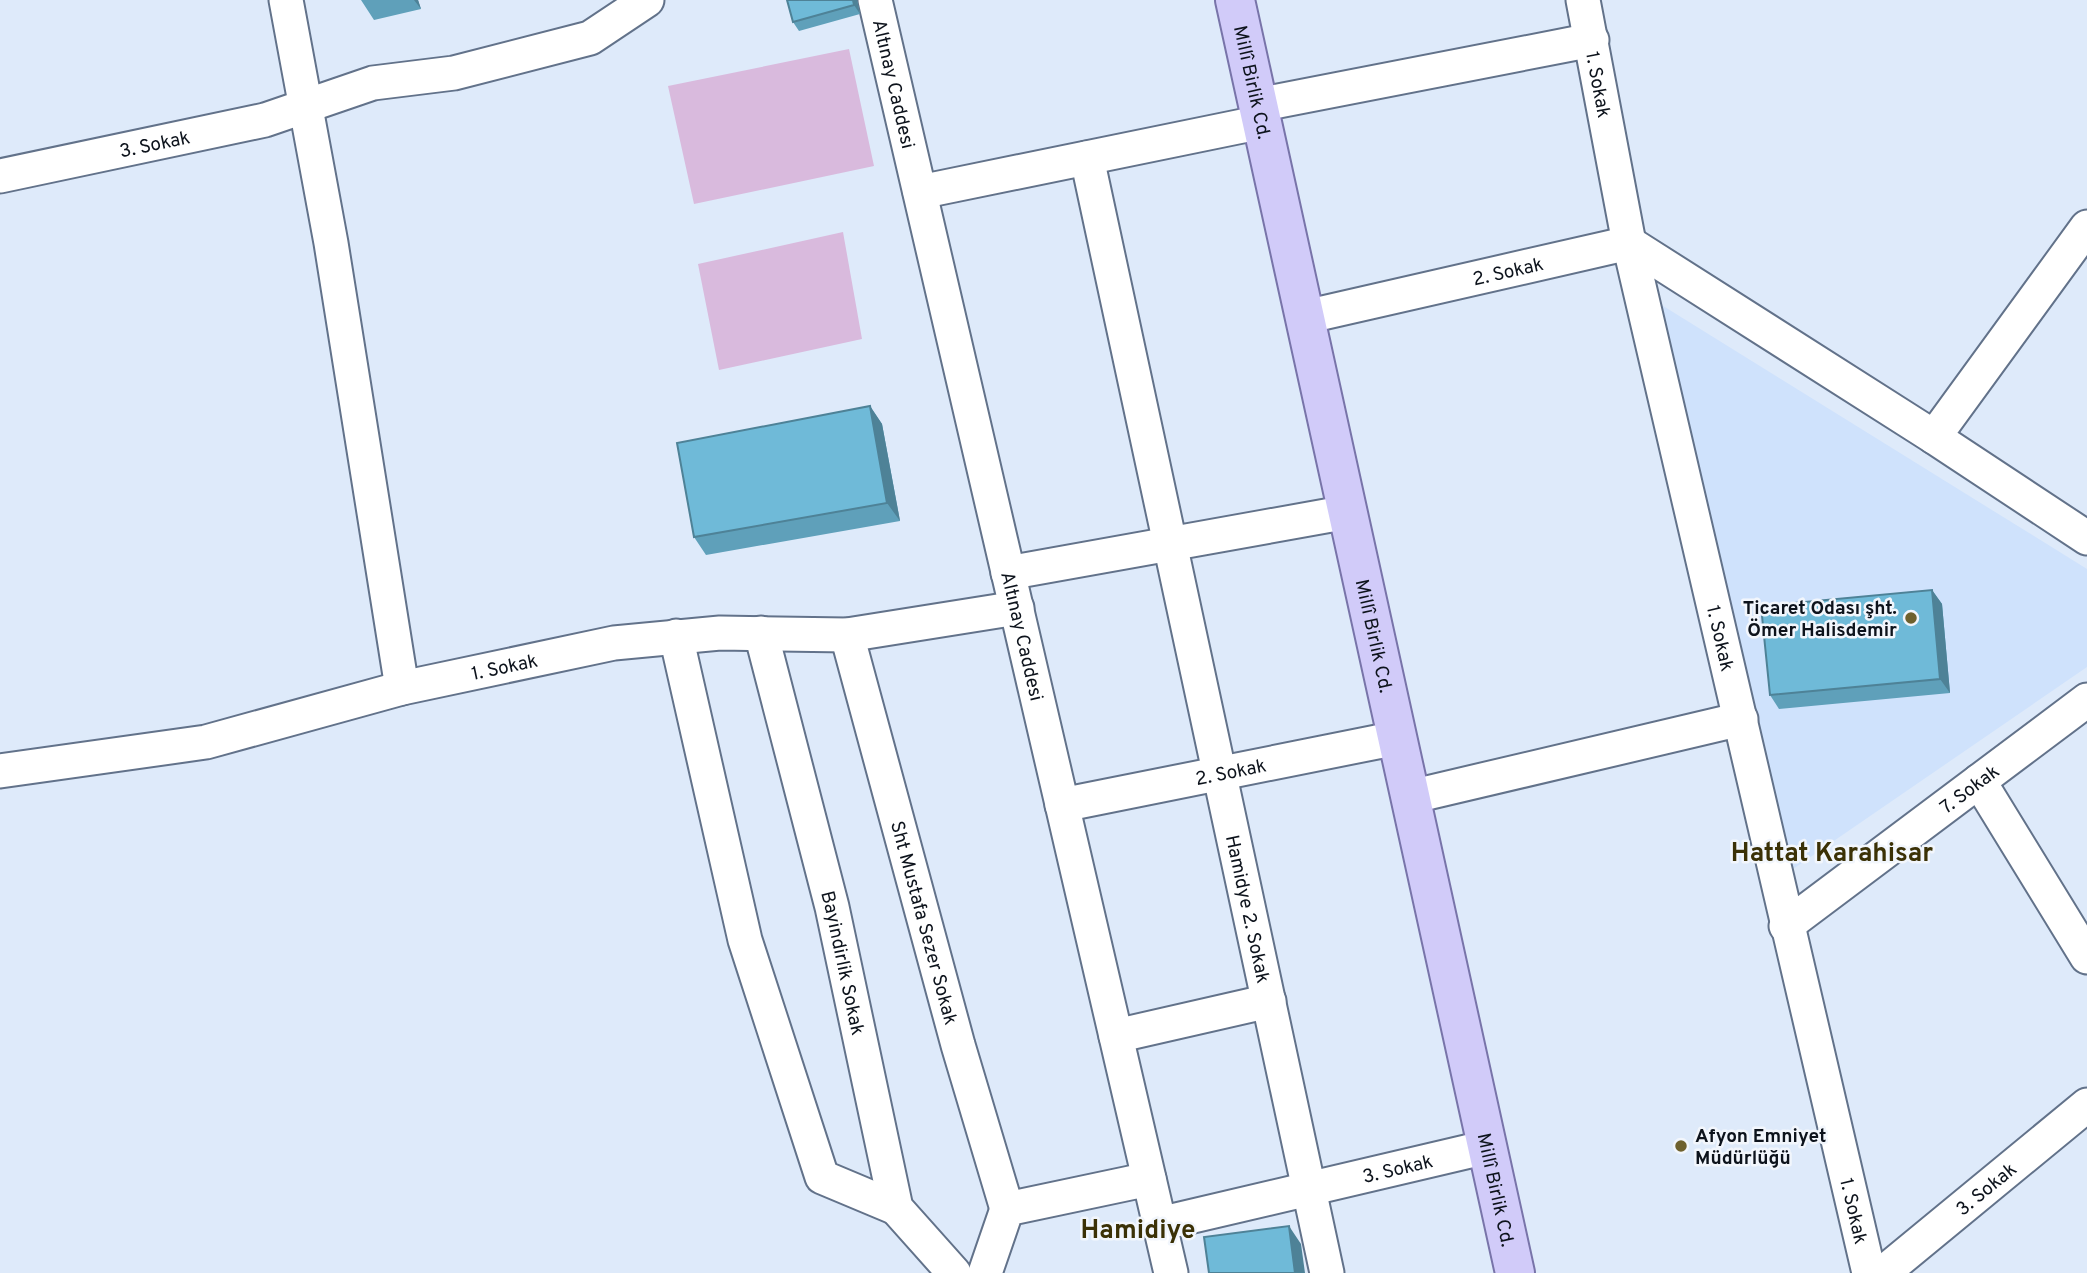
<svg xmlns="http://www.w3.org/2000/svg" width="2087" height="1273" font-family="Overpass,sans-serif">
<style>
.built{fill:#cfe2fc}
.grass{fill:#d9badd}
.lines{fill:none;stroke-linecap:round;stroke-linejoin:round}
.minor-casing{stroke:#62728a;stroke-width:37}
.primary-casing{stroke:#7874a9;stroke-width:42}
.minor{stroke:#fff;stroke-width:33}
.primary{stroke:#d1cbf9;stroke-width:38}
.wall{fill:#5fa0ba}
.shaded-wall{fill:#4e8297}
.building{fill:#6fbad8;stroke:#4e8297;stroke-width:2}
.poi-dot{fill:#6e612e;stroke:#f2f6fc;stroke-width:2.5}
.labels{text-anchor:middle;stroke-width:5;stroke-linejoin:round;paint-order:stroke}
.street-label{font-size:19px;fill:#0d131c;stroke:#f2f6fc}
.poi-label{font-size:19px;font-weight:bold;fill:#0d131c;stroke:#f2f6fc;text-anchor:end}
.district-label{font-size:26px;font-weight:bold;fill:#3b3106;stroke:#f2f6fc}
</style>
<rect width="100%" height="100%" fill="#deeafa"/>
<!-- built -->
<path class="built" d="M1660,304L2087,569V667L1793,869Z"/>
<!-- grass -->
<path class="grass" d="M849,49L874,166L694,204L668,86Z
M843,232L862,339L719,370L698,264Z"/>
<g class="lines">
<!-- minor casing -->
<g class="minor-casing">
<g id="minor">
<path d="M286,0L331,243L402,688"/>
<path id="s1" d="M875,0L1171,1273"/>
<path id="s2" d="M1583,0L1629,243L1869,1273"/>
<path d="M1258,105L1592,40"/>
<path id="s3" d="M1087,158L1327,1273"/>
<path id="s4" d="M0,176L265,120L373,83L454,73L590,38L647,0"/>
<path d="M920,192L1262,122"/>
<path d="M2087,227L1934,437L2087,538"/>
<path id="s5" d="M1305,317L1629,243L1934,437"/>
<path d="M1008,573L1348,512"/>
<path id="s6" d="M761,633L832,907L896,1208L954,1273"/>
<path id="s7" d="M847,635L958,1045L1007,1209"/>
<path d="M676,636L745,940L822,1177L896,1208"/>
<path id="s8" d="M0,771L206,742L402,688L614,643L720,633L847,635L1017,608"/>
<path d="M1979,781L2087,957"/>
<path d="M1410,797L1741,719"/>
<path id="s9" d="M1062,805L1397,738"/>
<path id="s10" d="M1786,926L2087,700"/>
<path d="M1116,1036L1269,1001"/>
<path id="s11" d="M1159,1224L1487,1147"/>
<path d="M985,1273L1007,1209L1149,1179"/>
<path id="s12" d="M1883,1273L2087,1105"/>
</g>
</g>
<!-- primary casing -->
<g class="primary-casing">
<g id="primary">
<path id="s13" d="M1235,0L1515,1273"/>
</g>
</g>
<!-- minor -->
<use href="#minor" class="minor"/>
<!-- primary -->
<use href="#primary" class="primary"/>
</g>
<!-- wall -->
<path class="wall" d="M361,0H418L421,9L374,20Z
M787,0H857L860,14L799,31L793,22Z
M870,406L882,424L900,521L706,555L694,537Z
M1932,590L1942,604L1950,693L1779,709L1770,695Z"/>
<!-- shaded-wall -->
<path class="shaded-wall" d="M414,0H418L421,9Z
M853,0H857L860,14L854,5Z
M870,406L882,424L900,521L887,503Z
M1932,590L1942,604L1950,693L1940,679Z
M1289,1226L1301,1244L1305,1273H1295Z"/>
<!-- building -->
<path class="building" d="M787,0H853L854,5L793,22Z
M870,406L887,503L694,537L677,443Z
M1932,590L1940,679L1770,695L1761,606Z
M1289,1226L1295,1273H1209L1204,1237Z"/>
<!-- markers -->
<g class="poi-dot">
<circle cx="1911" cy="618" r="7"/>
<circle cx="1681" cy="1146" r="7"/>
</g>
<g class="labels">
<!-- street labels -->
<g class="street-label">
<text dy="7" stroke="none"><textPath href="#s13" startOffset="84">Millî Birlik Cd.</textPath></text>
<text dy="7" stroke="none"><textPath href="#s1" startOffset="86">Altınay Caddesi</textPath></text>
<text dy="7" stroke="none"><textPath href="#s2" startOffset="86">1. Sokak</textPath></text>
<text dy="7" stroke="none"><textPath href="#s4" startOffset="158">3. Sokak</textPath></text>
<text dy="7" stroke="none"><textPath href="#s5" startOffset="208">2. Sokak</textPath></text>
<text dy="7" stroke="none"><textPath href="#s1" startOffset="653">Altınay Caddesi</textPath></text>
<text dy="7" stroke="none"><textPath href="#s13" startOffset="651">Millî Birlik Cd.</textPath></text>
<text dy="7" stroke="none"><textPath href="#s2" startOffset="653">1. Sokak</textPath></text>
<text dy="7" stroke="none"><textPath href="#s8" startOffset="516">1. Sokak</textPath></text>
<text dy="7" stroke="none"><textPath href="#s9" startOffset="172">2. Sokak</textPath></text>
<text dy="7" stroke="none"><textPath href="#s10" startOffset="229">7. Sokak</textPath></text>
<text dy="7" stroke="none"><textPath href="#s3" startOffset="768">Hamidye 2. Sokak</textPath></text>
<text dy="7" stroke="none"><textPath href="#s7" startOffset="298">Sht Mustafa Sezer Sokak</textPath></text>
<text dy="7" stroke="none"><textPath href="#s6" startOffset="340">Bayindirlik Sokak</textPath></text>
<text dy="7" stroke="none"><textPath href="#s11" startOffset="245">3. Sokak</textPath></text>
<text dy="7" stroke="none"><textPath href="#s12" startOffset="133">3. Sokak</textPath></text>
<text dy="7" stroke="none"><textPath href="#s13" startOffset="1218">Millî Birlik Cd.</textPath></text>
<text dy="7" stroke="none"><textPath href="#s2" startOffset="1241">1. Sokak</textPath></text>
</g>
<!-- poi labels -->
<g class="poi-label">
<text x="1897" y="614">Ticaret Odası şht.<tspan x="1897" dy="22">Ömer Halisdemir</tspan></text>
<text x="1695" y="1142" text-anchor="start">Afyon Emniyet<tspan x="1695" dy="22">Müdürlüğü</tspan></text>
</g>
<!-- district labels -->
<g class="district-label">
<text x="1832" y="861">Hattat Karahisar</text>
<text x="1138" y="1238">Hamidiye</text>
</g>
</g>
</svg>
